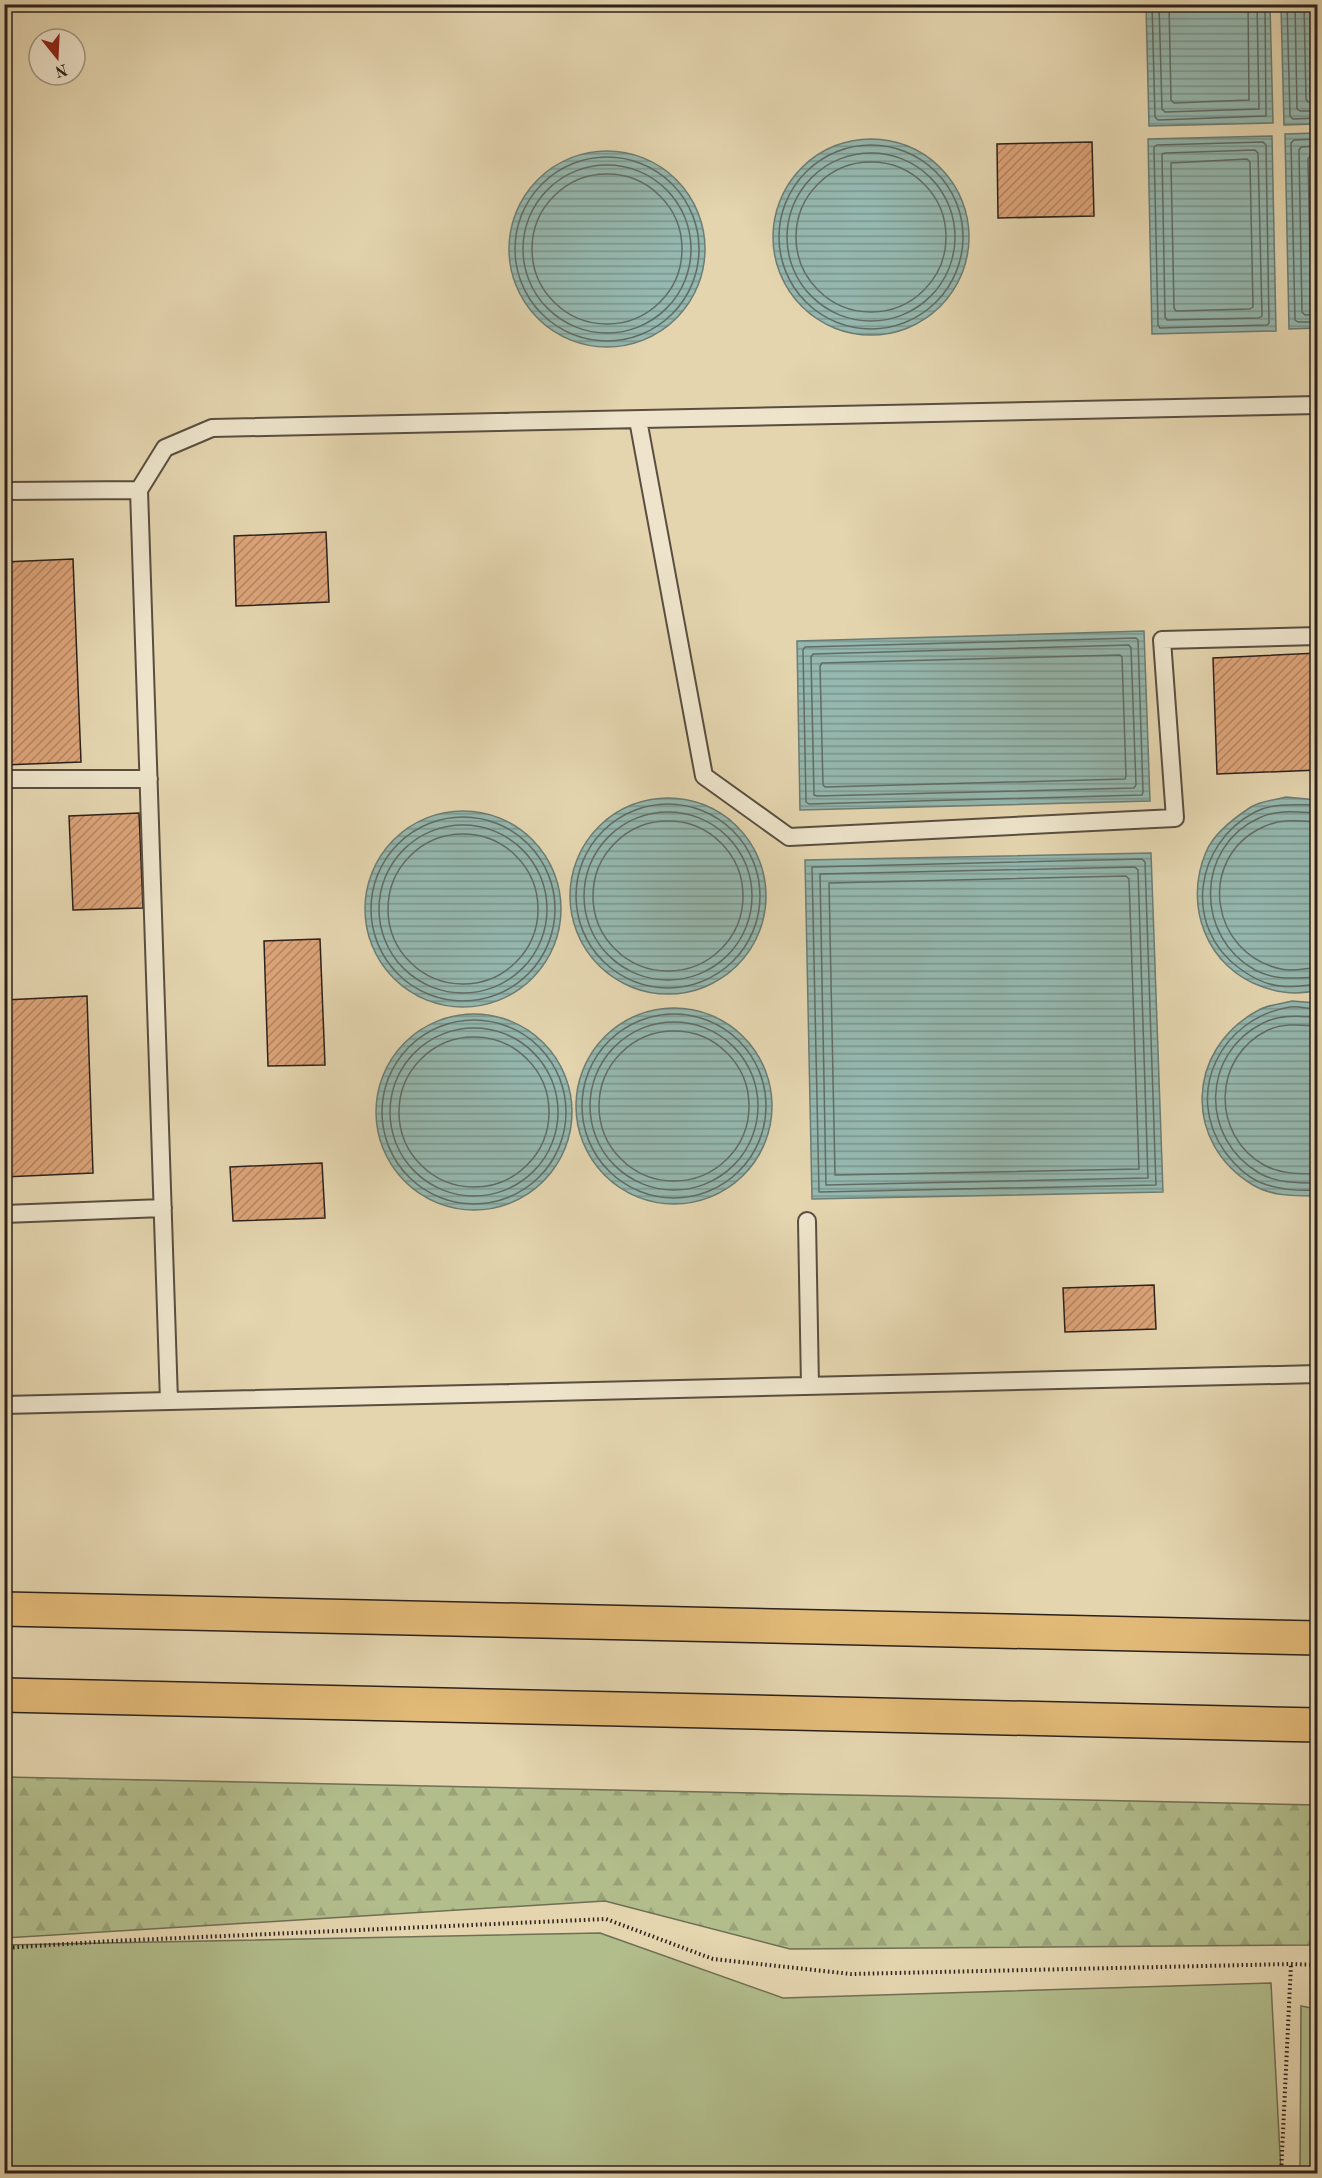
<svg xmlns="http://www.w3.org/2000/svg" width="1322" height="2178" font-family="'Old Standard TT',serif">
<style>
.green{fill:#b2bd8c;stroke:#6f6f54;stroke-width:1.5}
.forest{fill:url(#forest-firs);stroke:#6f6f54;stroke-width:1.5}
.water{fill:url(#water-rules);stroke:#6b7c74;stroke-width:1.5}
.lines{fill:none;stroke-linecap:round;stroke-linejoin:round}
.shore{stroke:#606c65;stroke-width:1.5}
.building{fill:url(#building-hatch);stroke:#2c211b;stroke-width:1.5}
.service-casing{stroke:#5a4e40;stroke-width:20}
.motorway-casing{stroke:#2c211b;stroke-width:36}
.path{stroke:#2c211b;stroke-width:4;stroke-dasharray:1.5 3;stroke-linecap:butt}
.service{stroke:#ede4cb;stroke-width:16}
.motorway{stroke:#e2ba78;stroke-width:33}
</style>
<defs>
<pattern id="forest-firs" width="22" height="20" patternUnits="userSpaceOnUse" patternTransform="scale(1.5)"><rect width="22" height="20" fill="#b2bd8c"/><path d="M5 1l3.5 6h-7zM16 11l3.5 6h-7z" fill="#99a278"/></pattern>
<pattern id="water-rules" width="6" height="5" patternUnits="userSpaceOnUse" patternTransform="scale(1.5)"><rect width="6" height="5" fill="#95b8af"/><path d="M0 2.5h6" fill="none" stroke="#7a958e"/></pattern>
<pattern id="building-hatch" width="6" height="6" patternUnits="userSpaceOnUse" patternTransform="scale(1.5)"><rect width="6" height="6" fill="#dca378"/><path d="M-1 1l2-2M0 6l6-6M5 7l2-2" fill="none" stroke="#b38462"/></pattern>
</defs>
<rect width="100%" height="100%" fill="#e4d5af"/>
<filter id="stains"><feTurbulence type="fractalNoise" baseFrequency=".00333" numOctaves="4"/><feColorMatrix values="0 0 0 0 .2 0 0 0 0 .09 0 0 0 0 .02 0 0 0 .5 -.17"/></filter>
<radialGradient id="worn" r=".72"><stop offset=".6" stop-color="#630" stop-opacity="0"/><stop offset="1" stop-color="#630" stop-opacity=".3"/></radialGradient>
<!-- green -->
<path class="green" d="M600,1933L783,1998L1271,1983L1281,2173H5V1945Z
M1301,2006L1317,2009V2173H1300Z"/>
<!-- forest -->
<path class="forest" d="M5,1777L1317,1805V1945L790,1949L605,1901L5,1938Z"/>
<!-- water -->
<path class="water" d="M1146,5H1270L1273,123L1149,126Z
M1281,5H1317V124L1284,125Z
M1317,133V328L1289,329L1285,134Z
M1272,136L1276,331L1152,334L1148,139Z
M773 237a98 98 0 1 1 196 0a98 98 0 1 1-196 0Z
M509 249a98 98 0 1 1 196 0a98 98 0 1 1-196 0Z
M1144,631L1150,801L800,810L797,641Z
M1286,797L1317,800L1318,990C1300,995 1280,993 1263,987C1207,968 1183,906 1206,852C1214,833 1234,818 1251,807C1261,801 1275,800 1286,797Z
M570 896a98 98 0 1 1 196 0a98 98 0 1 1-196 0Z
M365 909a98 98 0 1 1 196 0a98 98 0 1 1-196 0Z
M1151,853L1163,1192L812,1199L805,860Z
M1292,1001L1317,1003L1318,1196H1315C1294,1196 1271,1196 1253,1185C1183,1143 1186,1050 1257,1011C1266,1005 1281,1004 1292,1001Z
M576 1106a98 98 0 1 1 196 0a98 98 0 1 1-196 0Z
M376 1112a98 98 0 1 1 196 0a98 98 0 1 1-196 0Z"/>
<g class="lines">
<!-- shore -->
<path class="shore" d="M1152,4L1155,117L1158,120L1266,116L1265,4
M1159,4L1162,109L1165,112L1259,109L1257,4
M1169,4L1171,100L1174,103L1249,100L1248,4
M1287,4L1290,116L1293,119L1318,118
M1295,4L1297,109L1300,111H1318
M1304,4L1306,99L1308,102H1318
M1318,139L1294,140L1291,143L1295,320L1298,322H1318
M1263,142L1266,145L1269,323L1267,325L1160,328L1158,325L1154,147L1157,145Z
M779 237a92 92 0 1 1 184 0a92 92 0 1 1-184 0Z
M1318,146L1301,147L1299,150L1302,312L1305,315L1318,314
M1255,150L1258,153L1262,316L1259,318L1167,320L1165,317L1162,154L1165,153Z
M787 237a84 84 0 1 1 168 0a84 84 0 1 1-168 0Z
M1318,156H1310L1308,159L1311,302L1313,305H1318
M515 249a92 92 0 1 1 184 0a92 92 0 1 1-184 0Z
M1247,159L1250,162L1253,307L1250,309L1176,311L1174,308L1171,163Z
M796 237a75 75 0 1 1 150 0a75 75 0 1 1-150 0Z
M523 249a84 84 0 1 1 168 0a84 84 0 1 1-168 0Z
M532 249a75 75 0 1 1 150 0a75 75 0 1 1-150 0Z
M1136,638L1138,640L1143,792L1142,795L809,804L806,802L803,650L805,647Z
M1129,645L1131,648L1136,785L1134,788L817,796L814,795L811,657L813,654Z
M1120,655L1122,657L1126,776L1125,779L825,787L823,785L820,666L822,663Z
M576 896a92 92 0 1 1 184 0a92 92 0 1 1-184 0Z
M1318,805C1296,805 1275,802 1255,812C1194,844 1183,927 1239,968C1251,977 1266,985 1281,986C1293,988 1306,985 1318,984
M584 896a84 84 0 1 1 168 0a84 84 0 1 1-168 0Z
M1318,813C1297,812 1278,809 1259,818C1195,847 1195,937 1255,970C1276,981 1296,978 1318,977
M371 909a92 92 0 1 1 184 0a92 92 0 1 1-184 0Z
M593 896a75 75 0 1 1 150 0a75 75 0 1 1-150 0Z
M1318,822C1299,821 1281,818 1263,827C1196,858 1210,954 1281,969C1293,972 1305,968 1318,968
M379 909a84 84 0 1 1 168 0a84 84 0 1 1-168 0Z
M388 909a75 75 0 1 1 150 0a75 75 0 1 1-150 0Z
M1142,859L1145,862L1156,1185L819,1192L812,867Z
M1135,867L1138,870L1148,1178L826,1185L820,874Z
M1126,876L1129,879L1139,1169L835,1175L829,883Z
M1318,1009C1309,1009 1299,1006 1290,1007C1221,1018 1183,1093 1225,1152C1234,1164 1246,1176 1259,1182C1279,1190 1297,1191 1318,1190
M582 1106a92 92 0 1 1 184 0a92 92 0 1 1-184 0Z
M1318,1017C1299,1016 1281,1014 1263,1023C1201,1054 1200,1138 1259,1173C1276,1183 1298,1183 1318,1183
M382 1112a92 92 0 1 1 184 0a92 92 0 1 1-184 0Z
M590 1106a84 84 0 1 1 168 0a84 84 0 1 1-168 0Z
M1318,1026C1300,1025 1284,1023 1268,1030C1212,1057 1211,1135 1264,1165C1280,1174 1300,1174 1318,1174
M390 1112a84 84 0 1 1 168 0a84 84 0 1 1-168 0Z
M599 1106a75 75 0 1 1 150 0a75 75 0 1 1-150 0Z
M399 1112a75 75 0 1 1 150 0a75 75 0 1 1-150 0Z"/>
</g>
<!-- building -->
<path class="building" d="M1092,142L1094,216L998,218L997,144Z
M326,532L329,602L236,606L234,536Z
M73,559L81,762L4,765V562Z
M1318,653V770L1217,774L1213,658Z
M139,813L143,908L73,910L69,816Z
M320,939L325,1065L268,1066L264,941Z
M87,996L93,1173L4,1177V1000Z
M322,1163L325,1218L233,1221L230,1167Z
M1154,1285L1156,1329L1065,1332L1063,1288Z"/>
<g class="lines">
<!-- service casing -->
<g class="service-casing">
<path id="service" d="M638,420L704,776L789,837L1175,818L1162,640L1318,636
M4,491L139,490
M4,779H149
M4,1214L163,1208
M807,1221L810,1386
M169,1401L1318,1374
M4,1405L169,1401L139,490L165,448L212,428L1318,405"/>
</g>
<!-- motorway casing -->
<g class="motorway-casing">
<path id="motorway" d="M4,1609L1318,1638
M4,1695L1318,1725"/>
</g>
<!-- path -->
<path class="path" d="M4,1948L112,1941L606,1919L713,1959L851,1974L1291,1964L1318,1965
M1281,2174L1291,1964"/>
<!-- service -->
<use href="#service" class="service"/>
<!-- motorway -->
<use href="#motorway" class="motorway"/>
</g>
<!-- margin -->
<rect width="1322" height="2178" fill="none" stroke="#e4d5af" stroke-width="24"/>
<rect x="6" y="6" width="1310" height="2166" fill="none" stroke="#2c211b" stroke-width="3"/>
<rect x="12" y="12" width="1298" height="2154" fill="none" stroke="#2c211b" stroke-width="1.5"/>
<!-- north arrow -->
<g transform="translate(57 57) rotate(162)"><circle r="28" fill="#ede4cb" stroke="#a09685" stroke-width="1.5"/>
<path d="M0-4.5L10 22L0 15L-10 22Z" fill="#8f2418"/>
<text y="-9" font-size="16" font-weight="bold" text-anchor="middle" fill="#2c211b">N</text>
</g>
<rect width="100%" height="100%" filter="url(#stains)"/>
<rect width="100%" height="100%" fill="url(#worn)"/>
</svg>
